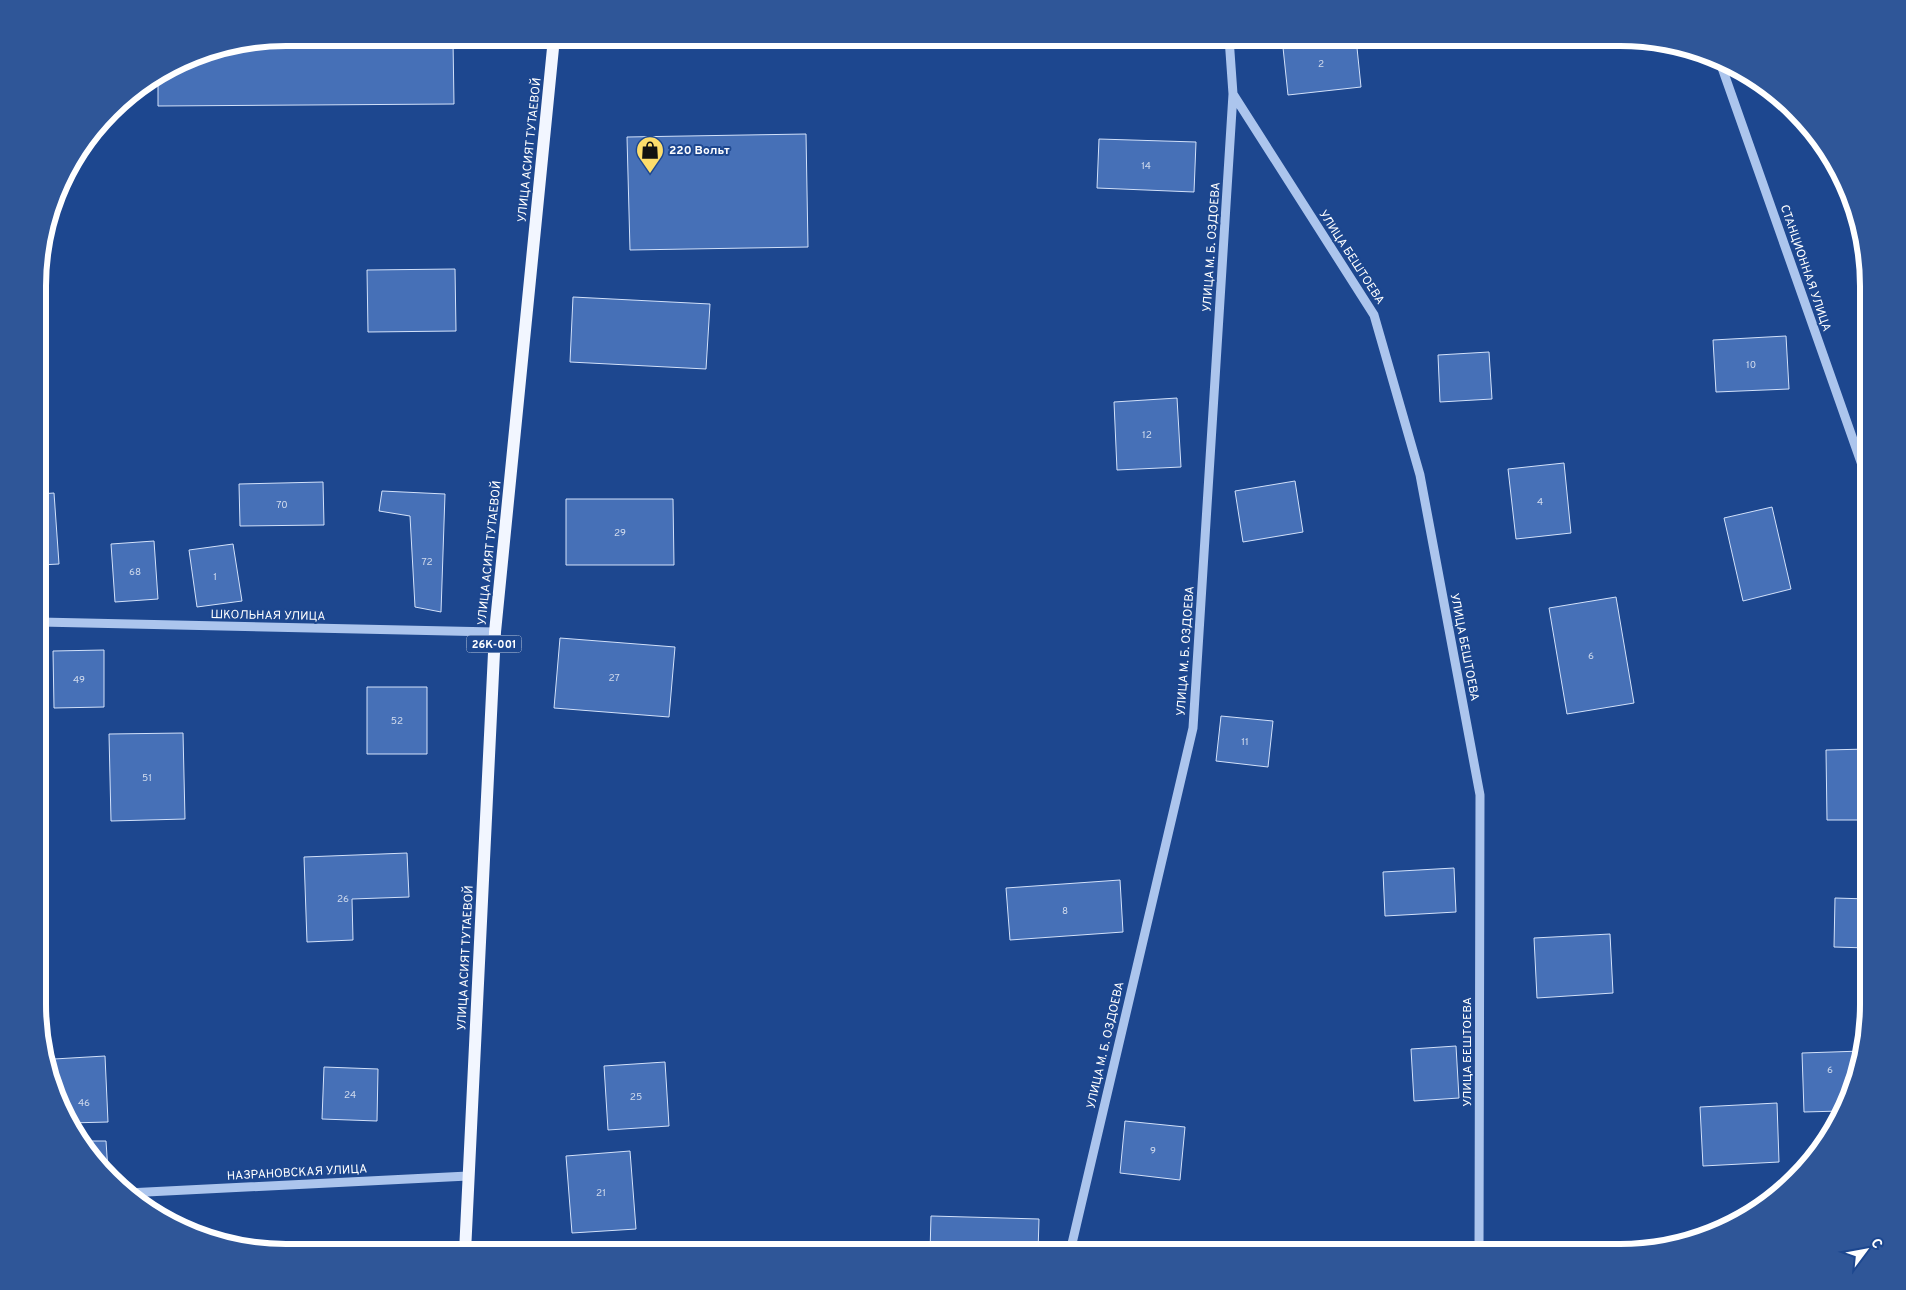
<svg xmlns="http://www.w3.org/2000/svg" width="1906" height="1290" font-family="Overpass,sans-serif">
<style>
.building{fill:#4670b7;stroke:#d2e1fa}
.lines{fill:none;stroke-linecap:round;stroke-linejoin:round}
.minor{stroke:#acc5ed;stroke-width:9}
.major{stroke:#f2f6ff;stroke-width:12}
.labels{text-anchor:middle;stroke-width:4;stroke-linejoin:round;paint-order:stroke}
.number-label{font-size:10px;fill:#d1dbed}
.shield{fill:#1d478f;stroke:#bbc8dd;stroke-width:1}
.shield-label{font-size:11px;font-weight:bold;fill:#fff}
.street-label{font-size:12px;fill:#fff;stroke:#1d478f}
.poi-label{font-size:12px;font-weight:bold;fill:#fff;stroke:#1d478f;text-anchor:start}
.rim{fill:none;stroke:#fff;stroke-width:6}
</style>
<rect width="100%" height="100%" fill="#1d478f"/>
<!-- building -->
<path class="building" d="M1282,38H1356L1361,87L1288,95Z
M453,41L454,104L158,106V77L191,56L263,42Z
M806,134L808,247L630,250L627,137Z
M1099,139L1196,142L1194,192L1097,188Z
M455,269L456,331L368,332L367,270Z
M573,297L710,304L706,369L570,362Z
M1786,336L1789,389L1716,392L1713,340Z
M1489,352L1492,399L1440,402L1438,355Z
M1177,398L1181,467L1117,470L1114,402Z
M1564,463L1571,533L1516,539L1508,469Z
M1295,481L1303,532L1243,542L1235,491Z
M323,482L324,525L240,526L239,484Z
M382,491L445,494L441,612L415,607L410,516L379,511Z
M54,493L59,564L40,565V494Z
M566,499H673L674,565H566Z
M1772,507L1791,589L1743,601L1724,518Z
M154,541L158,599L115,602L111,544Z
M233,544L242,601L197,607L189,550Z
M1616,597L1634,703L1567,714L1549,608Z
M560,638L675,647L669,717L554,708Z
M104,650V707L54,708L53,651Z
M367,687H427V754H367Z
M1221,716L1273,721L1268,767L1216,761Z
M183,733L185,819L111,821L109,734Z
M1868,749V820H1827L1826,750Z
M407,853L409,897L352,899L353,940L307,942L304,857Z
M1454,868L1456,912L1385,916L1383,872Z
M1120,880L1123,932L1010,940L1006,888Z
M1835,898L1868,899V948L1834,947Z
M1610,934L1613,993L1537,998L1534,938Z
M1456,1046L1459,1098L1414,1101L1411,1049Z
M1862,1051L1855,1084L1841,1111L1804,1112L1802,1053Z
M105,1056L108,1122L69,1123L55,1082L54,1059Z
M665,1062L669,1126L608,1130L604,1066Z
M324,1067L378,1069L377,1121L322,1119Z
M1777,1103L1779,1162L1703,1166L1700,1107Z
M1125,1121L1185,1127L1180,1180L1120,1173Z
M85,1141H106L108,1171L86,1145Z
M630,1151L636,1229L572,1233L566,1156Z
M931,1216L1039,1219L1038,1252H930Z"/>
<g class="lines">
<!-- minor -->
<path class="minor" d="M1720,62L1868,482
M1233,94L1374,315L1420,475L1480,795L1479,1252
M40,622L495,632
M127,1193L468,1176
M1070,1252L1193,728L1233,94L1229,38"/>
<!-- major -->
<path class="major" d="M465,1252L495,632L554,38"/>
</g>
<!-- icons -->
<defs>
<g id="shop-pin" transform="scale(1.4375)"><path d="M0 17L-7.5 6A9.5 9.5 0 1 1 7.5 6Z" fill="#fddd6b" stroke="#1d478f"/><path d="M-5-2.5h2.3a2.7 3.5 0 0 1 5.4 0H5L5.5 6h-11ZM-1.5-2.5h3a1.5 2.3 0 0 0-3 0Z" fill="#111"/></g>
</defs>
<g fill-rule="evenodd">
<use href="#shop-pin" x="650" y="150"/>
</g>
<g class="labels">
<!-- number labels -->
<g class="number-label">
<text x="1321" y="67">2</text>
<text x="1146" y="169">14</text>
<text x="1751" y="368">10</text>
<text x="1147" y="438">12</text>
<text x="1540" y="505">4</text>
<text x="282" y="508">70</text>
<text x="620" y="536">29</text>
<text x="427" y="565">72</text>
<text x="135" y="575">68</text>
<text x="215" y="580">1</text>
<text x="1591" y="659">6</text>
<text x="614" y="681">27</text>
<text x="79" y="683">49</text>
<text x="397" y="724">52</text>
<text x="1245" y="745">11</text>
<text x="147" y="781">51</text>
<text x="343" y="902">26</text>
<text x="1065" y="914">8</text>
<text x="1830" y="1073">6</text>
<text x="350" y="1098">24</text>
<text x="636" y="1100">25</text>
<text x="84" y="1106">46</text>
<text x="1153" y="1154">9</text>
<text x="601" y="1196">21</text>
</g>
<!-- shield labels -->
<rect class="shield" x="466.5" y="635.5" width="55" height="17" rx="4"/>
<g class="shield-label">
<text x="494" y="648">26К-001</text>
</g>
<!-- street labels -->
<g class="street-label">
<text transform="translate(529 150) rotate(-84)" y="4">УЛИЦА АСИЯТ ТУТАЕВОЙ</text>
<text transform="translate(1211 247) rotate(-86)" y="4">УЛИЦА М. Б. ОЗДОЕВА</text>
<text transform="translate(1352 257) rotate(57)" y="4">УЛИЦА БЕШТОЕВА</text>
<text transform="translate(1806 268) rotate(71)" y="4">СТАНЦИОННАЯ УЛИЦА</text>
<text transform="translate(489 553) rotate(-84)" y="4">УЛИЦА АСИЯТ ТУТАЕВОЙ</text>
<text transform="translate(268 615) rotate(1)" y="4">ШКОЛЬНАЯ УЛИЦА</text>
<text transform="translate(1465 647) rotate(79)" y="4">УЛИЦА БЕШТОЕВА</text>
<text transform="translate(1185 651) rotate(-86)" y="4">УЛИЦА М. Б. ОЗДОЕВА</text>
<text transform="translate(465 958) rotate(-87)" y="4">УЛИЦА АСИЯТ ТУТАЕВОЙ</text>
<text transform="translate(1105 1045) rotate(-77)" y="4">УЛИЦА М. Б. ОЗДОЕВА</text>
<text transform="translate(1467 1052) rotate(-90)" y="4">УЛИЦА БЕШТОЕВА</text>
<text transform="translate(297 1172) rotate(-3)" y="4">НАЗРАНОВСКАЯ УЛИЦА</text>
</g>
<!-- poi labels -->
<g class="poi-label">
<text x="669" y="154">220 Вольт</text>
</g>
</g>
<!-- crop -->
<path d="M0 0H1906V1290H0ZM286 46H1620A240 240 0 0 1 1860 286V1004A240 240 0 0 1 1620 1244H286A240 240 0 0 1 46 1004V286A240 240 0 0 1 286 46Z" fill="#2f5698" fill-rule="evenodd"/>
<path class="rim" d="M286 46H1620A240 240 0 0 1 1860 286V1004A240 240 0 0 1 1620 1244H286A240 240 0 0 1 46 1004V286A240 240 0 0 1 286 46Z"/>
<!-- north arrow -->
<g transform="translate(1866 1250) rotate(58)" stroke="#1d478f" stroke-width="4" paint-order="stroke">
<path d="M0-4L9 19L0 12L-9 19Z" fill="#ffffff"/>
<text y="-8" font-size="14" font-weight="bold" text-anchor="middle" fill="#ffffff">С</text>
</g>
</svg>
